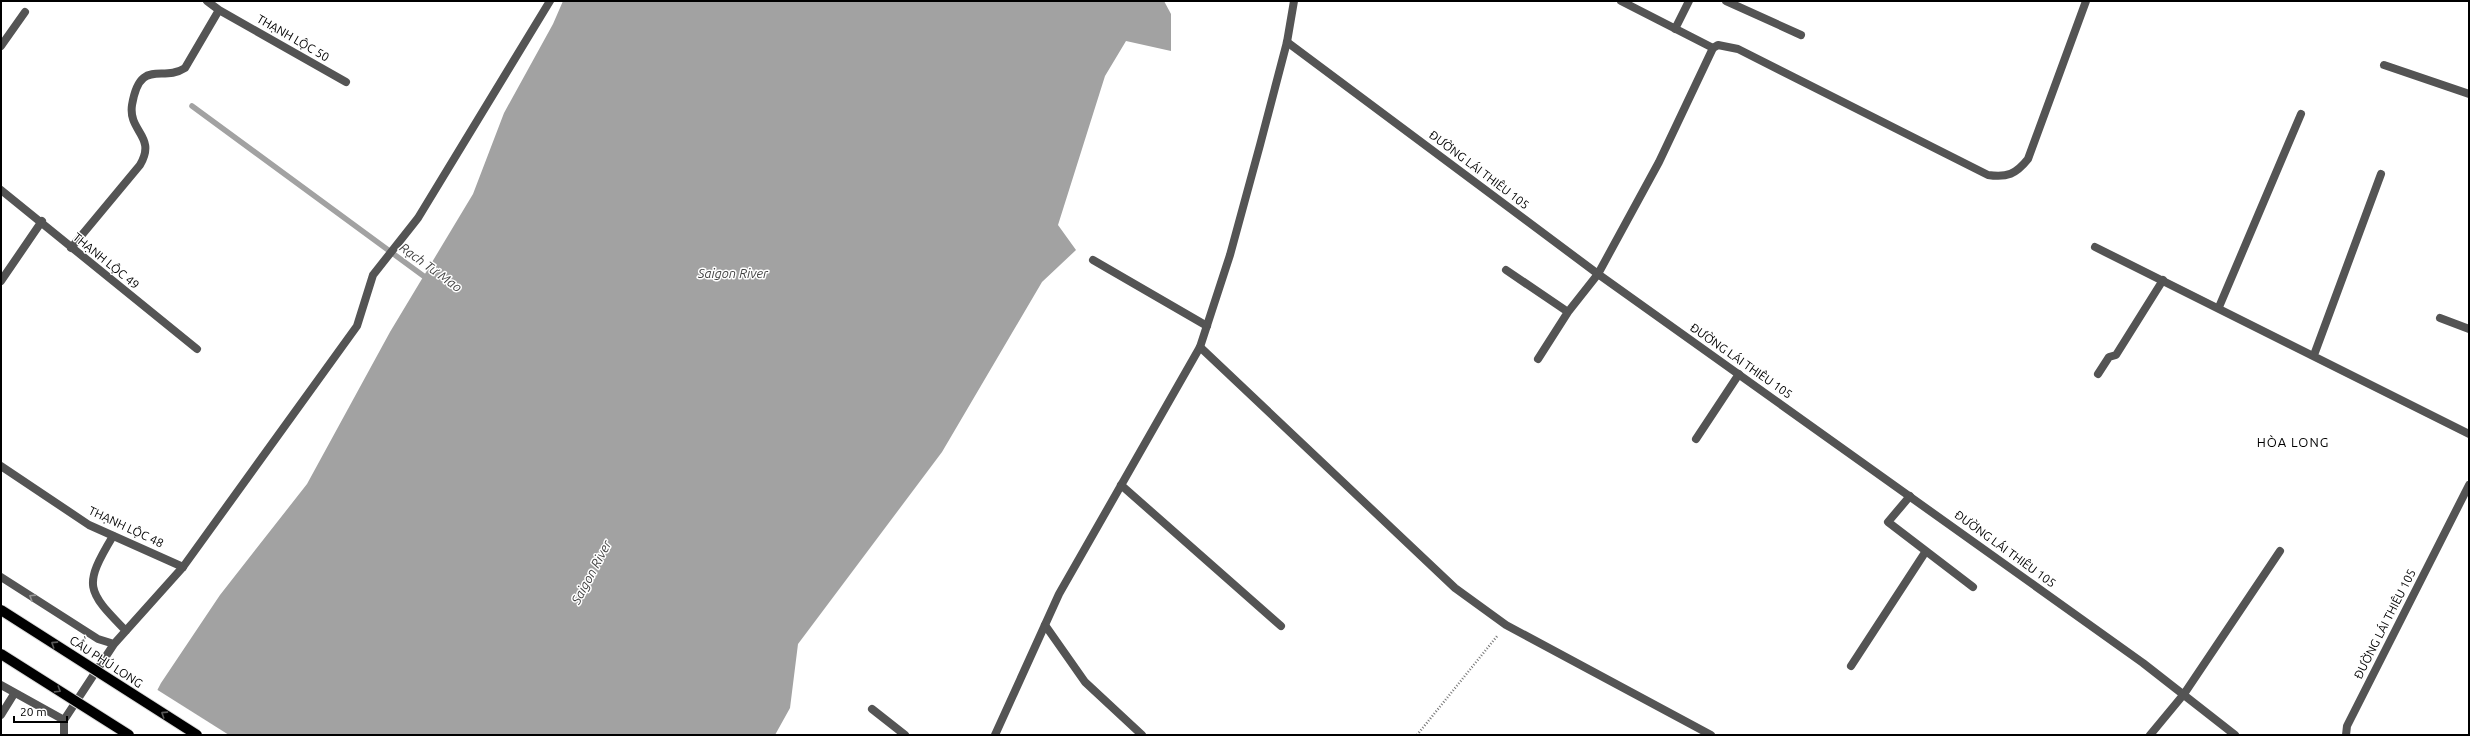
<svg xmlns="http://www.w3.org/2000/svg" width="2470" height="736" font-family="Ubuntu,sans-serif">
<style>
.water{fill:#a2a2a2}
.pier{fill:#fff}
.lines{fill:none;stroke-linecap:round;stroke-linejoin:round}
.stream{stroke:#a2a2a2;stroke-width:5.5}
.path{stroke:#767676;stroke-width:2.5;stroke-dasharray:1 2;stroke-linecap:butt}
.service{stroke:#545454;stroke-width:8}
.minor{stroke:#545454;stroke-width:8}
.tertiary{stroke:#545454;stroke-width:8}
.primary-bridge-casing{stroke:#dbdbdb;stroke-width:12;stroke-linecap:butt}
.primary-bridge{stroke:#000;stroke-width:10}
.oneway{stroke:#989898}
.oneway2{stroke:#595959}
.labels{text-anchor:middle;stroke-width:3;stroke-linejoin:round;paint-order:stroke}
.street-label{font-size:12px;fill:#000;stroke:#fff}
.water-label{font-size:13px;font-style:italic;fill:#434343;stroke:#fff}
.neighbourhood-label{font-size:13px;letter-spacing:1px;fill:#000;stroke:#fff}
</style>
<rect width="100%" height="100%" fill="#fff"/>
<!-- water -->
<path class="water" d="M563,1H1164L1171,14V51L1126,41L1105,76L1058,225L1076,250L1042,282L942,452L798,644L790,708L775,735H134L161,683L220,595L307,484L390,332L473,194L504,113L553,24Z"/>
<!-- pier -->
<path class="pier" d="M156,689L229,735H132Z"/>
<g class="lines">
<!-- stream -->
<path class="stream" d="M192,106L429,280"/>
<!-- path -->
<path class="path" d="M1417,735L1498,635"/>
<!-- service -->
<path class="service" d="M1621,1L1713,48
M1726,1L1801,35
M1675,29L1689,1
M1,46L25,12
M1093,260L1207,326
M1506,270L1568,312L1598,274
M2440,318L2469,329
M1538,359L1568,312
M2098,374L2109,357L2116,355L2163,280
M1696,439L1739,374
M1121,485L1281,626
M1910,496L1888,522L1973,587
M113,536C83,586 86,590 126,631
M1,577L98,639L114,644
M1851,666L1926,551
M1,685L64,720
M872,709L905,735
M1,715L14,694
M64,735V720L114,644L183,567L357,326L373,275L418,218L550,1"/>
<!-- minor -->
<path class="minor" d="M207,1L219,10L346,82
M1287,42L1598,274L2143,663L2235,735
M2384,65L2469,94
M1,190L197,349
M2095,247L2469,434
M71,248L140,165C157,136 128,132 132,105C140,57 162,83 185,68L219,10
M1598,274L1659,162L1713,48L1718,45L1738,49L1988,175C2007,178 2016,174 2028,159L2086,1
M1,281L42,221
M2219,307L2301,114
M1200,347L1455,588L1506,625L1711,735
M2314,355L2381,174
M1,466L89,525L183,567
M1045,625L1085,682L1142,735
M2150,735L2184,694L2280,551
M2346,735L2347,726L2469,485"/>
<!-- tertiary -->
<path class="tertiary" d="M995,735L1059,594L1200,347L1230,255L1260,145L1287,42L1294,1"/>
<!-- primary-bridge casing -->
<g class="primary-bridge-casing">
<path id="primary-bridge" d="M1,610L197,735
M1,654L129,735"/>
</g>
<!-- primary-bridge -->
<use href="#primary-bridge" class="primary-bridge"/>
</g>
<!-- one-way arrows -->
<defs><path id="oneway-chevron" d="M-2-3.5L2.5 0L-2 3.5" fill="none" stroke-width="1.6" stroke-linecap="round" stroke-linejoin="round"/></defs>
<use class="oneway" href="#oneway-chevron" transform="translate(32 597) rotate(-148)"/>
<g class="oneway2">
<use href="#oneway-chevron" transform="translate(54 644) rotate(-147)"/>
<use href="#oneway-chevron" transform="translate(58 690) rotate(32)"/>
<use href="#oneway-chevron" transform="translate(164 714) rotate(-147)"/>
</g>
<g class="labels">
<!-- street labels -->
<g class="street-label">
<text transform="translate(293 38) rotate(30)" y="4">THẠNH LỘC 50</text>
<text transform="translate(1479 170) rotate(37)" y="4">ĐƯỜNG LÁI THIÊU 105</text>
<text transform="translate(106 261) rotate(39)" y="4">THẠNH LỘC 49</text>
<text transform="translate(1741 361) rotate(35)" y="4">ĐƯỜNG LÁI THIÊU 105</text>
<text transform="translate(126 527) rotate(25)" y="4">THẠNH LỘC 48</text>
<text transform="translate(2005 549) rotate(36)" y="4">ĐƯỜNG LÁI THIÊU 105</text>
<text transform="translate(2385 624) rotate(-63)" y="4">ĐƯỜNG LÁI THIÊU 105</text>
<text transform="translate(106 662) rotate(33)" y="4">CẦU PHÚ LONG</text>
</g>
<!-- water labels -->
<g class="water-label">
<text transform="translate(431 267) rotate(36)" y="5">Rạch Tư Mao</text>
<text x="733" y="278">Saigon River</text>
<text transform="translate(591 572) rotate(-62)" y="5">Saigon River</text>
</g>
<!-- neighbourhood labels -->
<g class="neighbourhood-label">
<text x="2293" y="447">HÒA LONG</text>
</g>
</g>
<!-- border -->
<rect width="2470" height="736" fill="none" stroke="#000000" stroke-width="4"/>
<!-- scale -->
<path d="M14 716v6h53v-6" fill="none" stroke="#000000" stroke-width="2"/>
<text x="20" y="716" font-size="12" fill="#000000" stroke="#ffffff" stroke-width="3" paint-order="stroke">20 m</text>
</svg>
